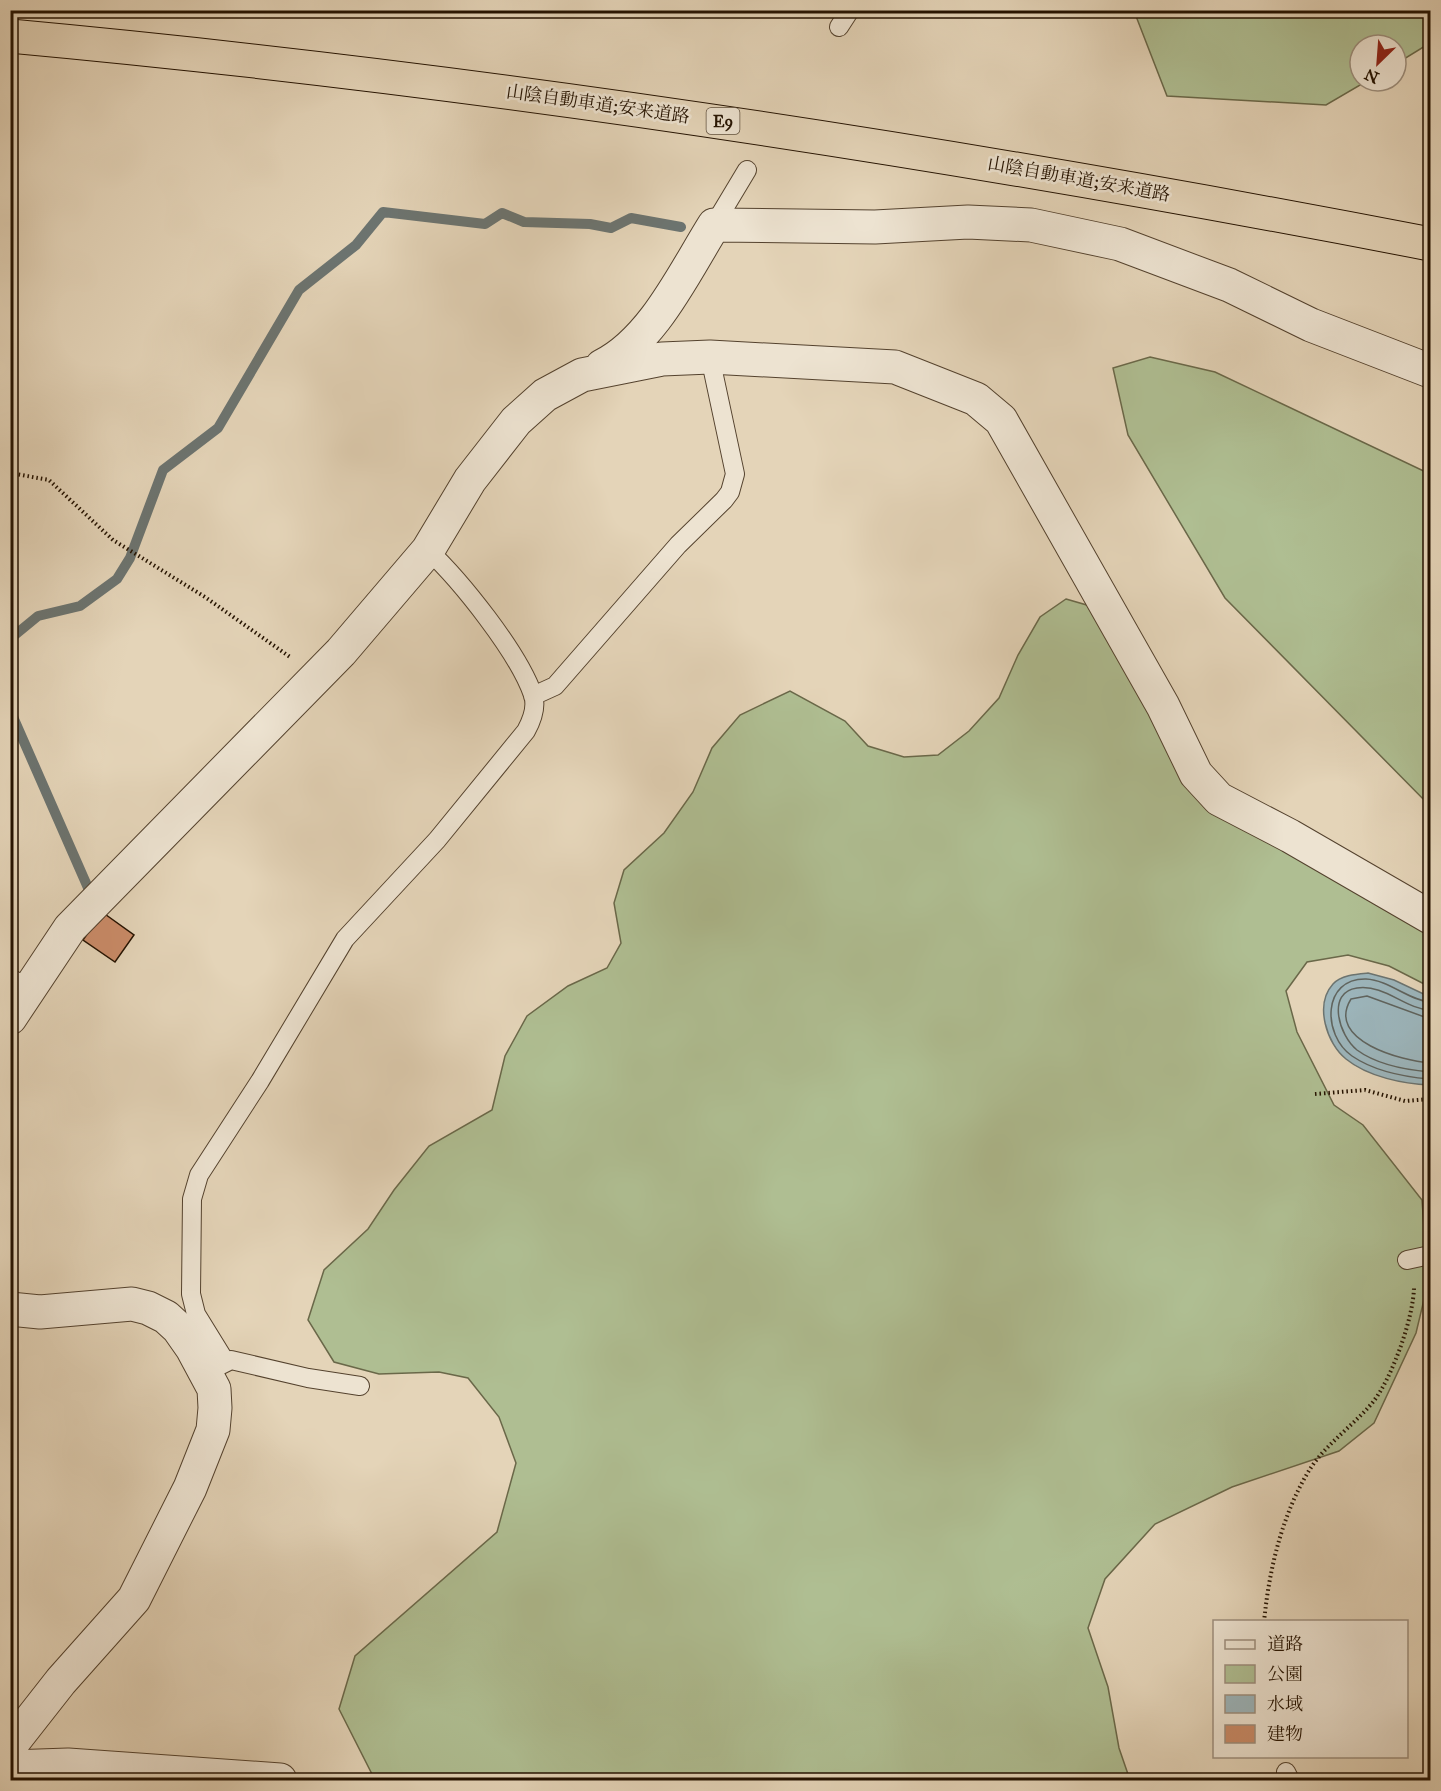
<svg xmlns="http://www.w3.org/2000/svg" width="1441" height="1791" font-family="'IM FELL Great Primer','Noto Serif JP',serif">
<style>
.green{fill:#afbe92;stroke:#6a6849;stroke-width:1.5}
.water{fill:#9cb5bb;stroke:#6c7470;stroke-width:1.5}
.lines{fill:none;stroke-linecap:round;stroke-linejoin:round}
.shore{stroke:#60645e;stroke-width:1.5}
.stream{stroke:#6c7470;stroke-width:10}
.building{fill:#ca8b68;stroke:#241200;stroke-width:1.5}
.service-casing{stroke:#54422e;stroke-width:20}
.minor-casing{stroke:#54422e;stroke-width:35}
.motorway-casing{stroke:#241200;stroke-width:35}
.path{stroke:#241200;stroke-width:4;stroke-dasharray:1.5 3;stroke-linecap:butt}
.service{stroke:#ede3d1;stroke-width:18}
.minor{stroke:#ede3d1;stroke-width:33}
.motorway{stroke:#e4d4b8;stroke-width:33}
.labels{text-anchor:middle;stroke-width:5;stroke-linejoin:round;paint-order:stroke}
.shield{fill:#ede3d1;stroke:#60513f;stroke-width:1.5}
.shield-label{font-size:16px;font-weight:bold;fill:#241200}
.street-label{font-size:18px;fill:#241200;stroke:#ede3d1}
</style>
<rect width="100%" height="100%" fill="#e4d4b8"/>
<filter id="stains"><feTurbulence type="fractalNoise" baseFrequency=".00333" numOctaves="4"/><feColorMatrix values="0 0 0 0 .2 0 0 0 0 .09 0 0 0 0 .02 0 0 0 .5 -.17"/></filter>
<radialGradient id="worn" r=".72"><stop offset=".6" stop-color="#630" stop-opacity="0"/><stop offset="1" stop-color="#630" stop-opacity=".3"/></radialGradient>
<!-- green -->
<path class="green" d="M1134,11H1430V43L1396,64V45H1360V81H1367L1326,105L1167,96Z
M1150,357L1215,372L1430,474V806L1225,598L1128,435L1113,368Z
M1066,599L1097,608L1172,753L1430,925V987L1389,966L1348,955L1307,962L1286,991L1297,1032L1334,1105L1363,1125L1422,1200L1428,1283L1416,1333L1374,1423L1339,1451L1232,1487L1155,1524L1105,1579L1088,1628L1108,1687L1119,1748L1130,1780H375L339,1709L355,1656L497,1532L516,1463L499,1417L468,1378L439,1372L379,1374L334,1362L308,1320L324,1270L368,1229L394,1190L429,1146L492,1110L505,1056L527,1016L568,986L607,968L621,943L614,903L624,870L664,833L693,792L712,748L740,715L790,691L845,721L868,746L904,757L938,755L969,731L999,698L1018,655L1040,617Z"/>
<!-- water -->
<path class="water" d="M1368,973L1394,980L1430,997V1085C1404,1084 1368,1077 1346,1059C1327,1044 1314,1005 1333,984C1341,975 1357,974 1368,973Z"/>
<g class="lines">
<!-- shore -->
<path class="shore" d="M1430,1002C1408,1000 1389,980 1366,979C1322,978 1322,1035 1352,1056C1374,1071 1405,1077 1430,1079
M1430,1010C1405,1009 1385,984 1357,988C1326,992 1339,1036 1357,1050C1376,1064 1407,1070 1430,1072
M1430,1019L1367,996L1351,999C1325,1041 1403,1061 1430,1063"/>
<!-- stream -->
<path class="stream" d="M10,639L38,616L80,606L117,579L130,558L163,470L218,428L299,290L356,245L383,212L485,224L502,213L524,222L590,224L611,228L631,218L681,227
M10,710L89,890"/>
</g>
<!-- building -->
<path class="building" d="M102,912L134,935L115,962L83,940Z"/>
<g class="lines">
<!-- service casing -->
<g class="service-casing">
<path id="service" d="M839,27L850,10
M714,225L747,170
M533,696L555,686L678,545L724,500L730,492L735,474L710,357
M10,978L29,988
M1407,1260L1430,1255
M225,1361L196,1314L191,1294L192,1199L199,1175L260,1081L345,939L437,840L526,731C532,720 537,707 533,695C518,652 461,581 428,550
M217,1367L231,1360L308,1378L360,1386
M1286,1772L1290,1780"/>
</g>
<!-- minor casing -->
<g class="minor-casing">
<path id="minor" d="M602,366C653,341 685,271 714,225L875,227L968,222L1031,225L1120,244L1229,285L1311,325L1430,371
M10,1018L70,928L341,652L428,550L470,480L516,421L545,395L582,375L662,359L710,357L895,367L976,399L1001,420L1163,706L1196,774L1219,799L1290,836L1430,917
M10,1309L40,1312L132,1304L148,1308L166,1317L178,1328L192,1348L214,1389L215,1408L213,1430L190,1488L134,1599L61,1681L10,1746
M10,1767L68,1765L280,1780"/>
</g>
<!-- motorway casing -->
<g class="motorway-casing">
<path id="motorway" d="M10,36C489,80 959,153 1430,244"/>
</g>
<!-- path -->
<path class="path" d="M10,476L16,474L49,480L113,540L205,597L290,657
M1315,1094L1365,1090L1405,1101L1430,1099
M1264,1622C1269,1570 1282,1514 1310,1469C1326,1444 1354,1425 1373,1402C1392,1378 1414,1317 1414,1286"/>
<!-- service -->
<use href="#service" class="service"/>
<!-- minor -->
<use href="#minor" class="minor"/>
<!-- motorway -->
<use href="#motorway" class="motorway"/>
</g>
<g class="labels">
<!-- shield labels -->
<rect class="shield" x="706.5" y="108" width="33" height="26" rx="4.5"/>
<g class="shield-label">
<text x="723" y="127">E9</text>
</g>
<!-- street labels -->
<g class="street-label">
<text transform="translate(598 104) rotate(8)" y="6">山陰自動車道;安来道路</text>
<text transform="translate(1079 179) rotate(10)" y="6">山陰自動車道;安来道路</text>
</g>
</g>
<!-- margin -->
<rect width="1441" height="1791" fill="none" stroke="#e4d4b8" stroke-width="36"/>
<rect x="12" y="12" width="1417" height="1767" fill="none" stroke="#241200" stroke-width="3"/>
<rect x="18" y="18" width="1405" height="1755" fill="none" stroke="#241200" stroke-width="1.5"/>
<!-- legend -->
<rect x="1213" y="1620" width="195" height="138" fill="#ede3d1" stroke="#9d8f7d" stroke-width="1.5"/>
<rect x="1225" y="1640" width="30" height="9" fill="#ede3d1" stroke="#9d8f7d" stroke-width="1.5"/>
<text x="1267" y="1650" font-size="18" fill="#241200">道路</text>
<rect x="1225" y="1665" width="30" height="18" fill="#afbe92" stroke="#9d8f7d" stroke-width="1.5"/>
<text x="1267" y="1680" font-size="18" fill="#241200">公園</text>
<rect x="1225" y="1695" width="30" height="18" fill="#9cb5bb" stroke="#9d8f7d" stroke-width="1.5"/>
<text x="1267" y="1710" font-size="18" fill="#241200">水域</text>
<rect x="1225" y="1725" width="30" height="18" fill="#ca8b68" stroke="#9d8f7d" stroke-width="1.5"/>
<text x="1267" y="1740" font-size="18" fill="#241200">建物</text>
<!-- north arrow -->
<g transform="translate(1378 63) rotate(205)"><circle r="28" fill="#ede3d1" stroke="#9d8f7d" stroke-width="1.5"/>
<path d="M0-4.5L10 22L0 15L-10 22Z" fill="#8f2418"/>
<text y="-9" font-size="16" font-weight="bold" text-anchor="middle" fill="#241200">N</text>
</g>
<rect width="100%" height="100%" filter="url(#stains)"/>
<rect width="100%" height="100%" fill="url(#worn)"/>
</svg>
